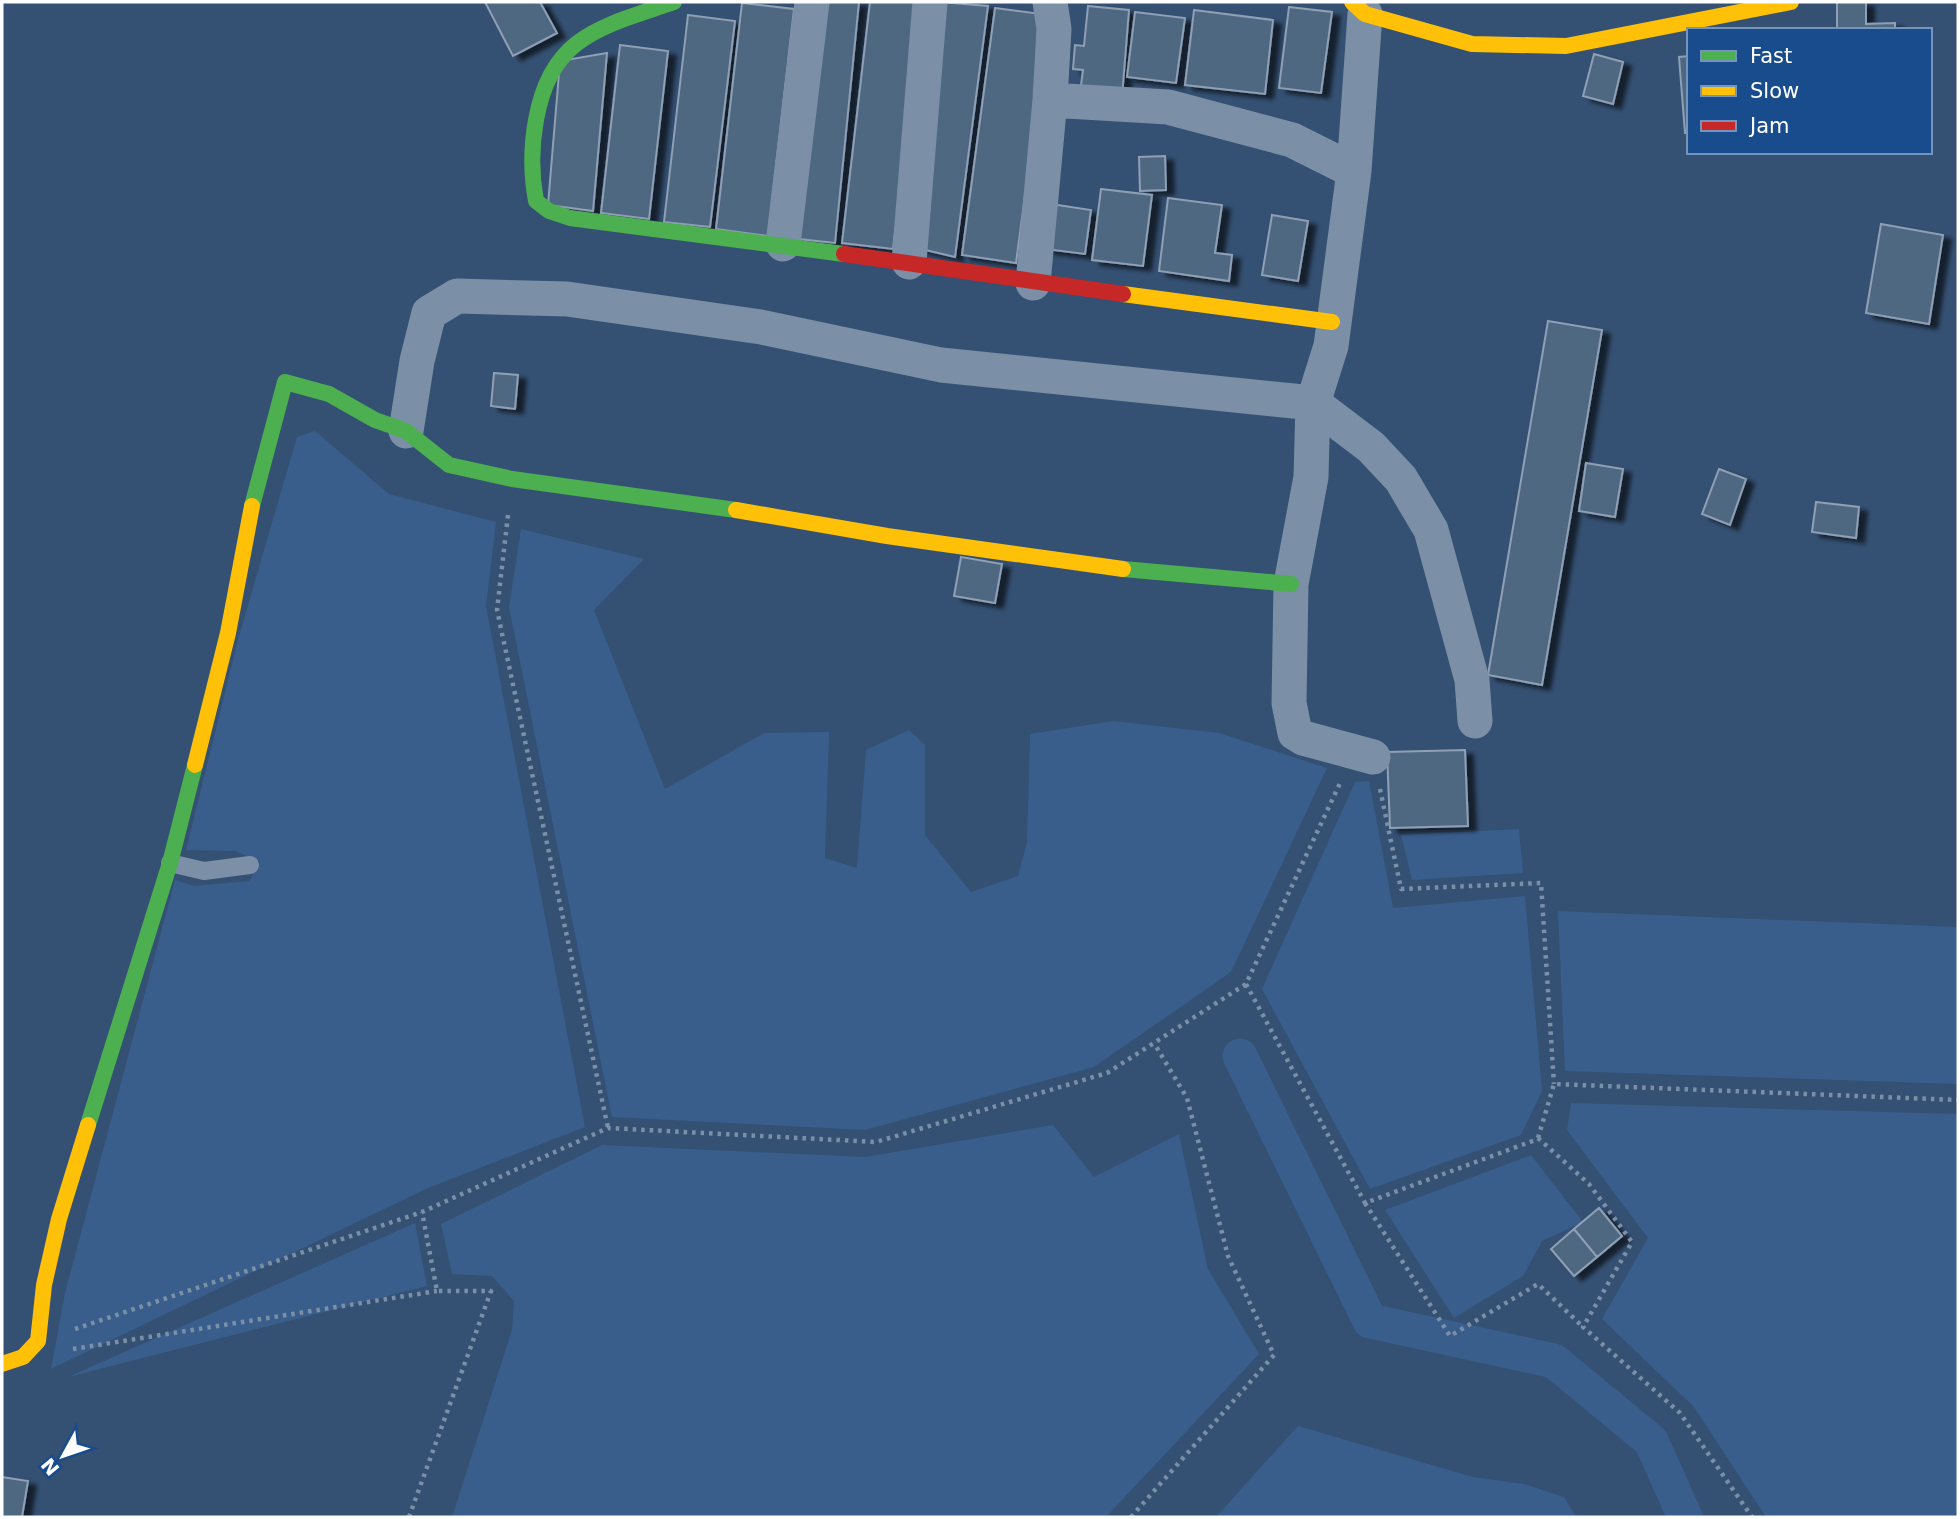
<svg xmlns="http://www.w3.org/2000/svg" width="1960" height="1519" font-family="'DejaVu Sans',sans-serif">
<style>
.water{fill:#395e8c}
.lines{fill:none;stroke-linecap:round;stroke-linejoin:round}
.canal{stroke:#395e8c;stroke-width:35}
.building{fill:#506782;stroke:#8fa0b5;stroke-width:2;filter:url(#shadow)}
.path{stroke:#7b8fa6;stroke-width:4.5;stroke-dasharray:3.5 5;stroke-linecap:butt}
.lane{stroke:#7b8fa6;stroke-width:18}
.street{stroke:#7b8fa6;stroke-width:35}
.fast{stroke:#4caf50;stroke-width:16}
.slow{stroke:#ffc107;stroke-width:16}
.jam{stroke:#c62828;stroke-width:16}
</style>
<defs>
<filter id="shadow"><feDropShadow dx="8" dy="4.5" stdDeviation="2" flood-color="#0009"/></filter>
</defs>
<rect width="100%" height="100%" fill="#345072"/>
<!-- water -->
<path class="water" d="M315,431L389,494L496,522L486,606L585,1127L428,1188L51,1369L65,1293L175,880L194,886L249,881L260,862L235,851L186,850L239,636L297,437Z
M521,529L644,559L594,610L665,789L764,733L829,732L825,858L857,868L866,750L909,730L925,745V835L971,892L1018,876L1027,842L1030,734L1113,721L1219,733L1327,768L1231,972L1094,1067L865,1130L612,1117L509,607Z
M1369,781L1393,908L1525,896L1542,1091L1521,1135L1370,1189L1262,989L1355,782Z
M1519,829L1523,873L1412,880L1401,835Z
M1558,911L1958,927V1084L1565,1071Z
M1571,1103L1958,1114V1517H1766L1694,1407L1602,1319L1648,1238L1567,1130Z
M1053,1125L1094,1177L1179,1134L1208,1269L1259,1354L1106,1517H452L512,1330L514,1301L492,1276L452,1274L441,1224L602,1145L865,1157Z
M1531,1155L1583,1222L1542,1241L1523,1276L1454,1318L1385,1210Z
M415,1223L427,1286L68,1377Z
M1298,1426L1473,1477L1524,1484L1564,1497L1576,1517H1216Z"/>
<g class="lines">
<!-- canal -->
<path class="canal" d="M1240,1056L1370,1321L1554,1361L1651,1441L1685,1517"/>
</g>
<!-- building -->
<path class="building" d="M485,2H540L557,33L513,56Z
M823,2H859L835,243L789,238Z
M870,2H922L893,249L842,243Z
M940,2L988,6L955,257L917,248Z
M1837,2H1866V24L1895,23V30H1837Z
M742,3L794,9L768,236L716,229Z
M1088,6L1129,10L1122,97L1080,93L1083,70L1073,69L1075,45L1084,46Z
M1289,7L1332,12L1321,93L1279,88Z
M995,8L1049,15L1016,263L962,255Z
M1194,10L1273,20L1265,94L1185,85Z
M1135,12L1185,18L1176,83L1127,77Z
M688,15L735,21L710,227L664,222Z
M620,45L668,51L649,219L601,213Z
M607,53L593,211L548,205L560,61Z
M1594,54L1623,62L1613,104L1583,96Z
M1689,56V133H1685L1679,57Z
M1165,156L1166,190L1140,191L1139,157Z
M1101,189L1152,195L1143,266L1092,260Z
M1168,198L1222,205L1215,253L1232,255L1229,281L1159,271Z
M1051,204L1091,210L1085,254L1045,249Z
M1272,215L1308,221L1298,281L1262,275Z
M1881,224L1943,235L1929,324L1866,313Z
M1548,321L1602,330L1542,685L1488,675Z
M494,373L518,375L515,409L491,406Z
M1586,463L1623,469L1615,517L1579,511Z
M1719,469L1746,479L1730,525L1702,514Z
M1816,502L1859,507L1856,538L1812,532Z
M961,557L1002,564L995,603L954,596Z
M1465,750L1468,826L1390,828L1387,752Z
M1599,1208L1622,1236L1597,1257L1574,1229Z
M1574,1229L1597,1257L1574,1276L1551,1249Z
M2,1477L28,1481L22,1517H2Z"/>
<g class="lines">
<!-- path -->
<path class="path" d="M508,515L497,610L608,1128
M1380,789L1401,889L1541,883L1554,1084
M1246,984L1365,1203L1538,1139
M1538,1138L1589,1184L1632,1242L1583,1327L1680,1413L1752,1517
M1538,1138L1554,1084L1958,1100
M1365,1203L1450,1336L1538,1284L1583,1327
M75,1329L422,1212L608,1128L876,1142L1107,1073L1246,984L1341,781
M73,1349L437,1291
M409,1517L491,1291H437L422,1212
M1131,1517L1274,1355L1228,1256L1187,1098L1154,1043"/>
<!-- lane -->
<path class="lane" d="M170,863L204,871L250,865"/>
<!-- street -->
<path class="street" d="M1365,14L1354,171L1331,346L1313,403L1311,477L1291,584L1289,703L1295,733L1303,738L1373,757
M1050,100L1168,107L1292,140L1354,171
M783,244L812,2
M909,262L930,2
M1033,283L1050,100L1054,29L1050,2
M406,431L417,361L429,313L457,296L567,299L761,327L941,365L1313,403L1371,447L1401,479L1431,530L1472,680L1475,721"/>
<!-- fast -->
<path class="fast" d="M674,2C602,27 551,35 536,120C531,147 531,174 536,201L549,211L570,218L844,254
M252,506L285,382L329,394L375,420L406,431L449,465L512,479L736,510
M1123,569L1291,584
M88,1125L170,863L195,765"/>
<!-- slow -->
<path class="slow" d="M1352,2L1365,14L1472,44L1566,46L1791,2
M1123,294L1332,322
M736,510L887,536L1123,569
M195,765L228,633L252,506
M2,1364L23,1357L38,1341L44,1285L59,1219L88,1125"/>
<!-- jam -->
<path class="jam" d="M844,254L1123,294"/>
</g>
<!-- border -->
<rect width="1960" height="1519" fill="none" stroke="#ffffff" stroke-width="7"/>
<!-- legend -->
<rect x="1687" y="28" width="245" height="126" fill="#194c8d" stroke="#7594bb" stroke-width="2"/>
<rect x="1701" y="51" width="35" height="10" fill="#4caf50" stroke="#7594bb" stroke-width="2"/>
<text x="1750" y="63" font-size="21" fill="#ffffff">Fast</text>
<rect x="1701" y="86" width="35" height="10" fill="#ffc107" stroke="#7594bb" stroke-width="2"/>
<text x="1750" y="98" font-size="21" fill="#ffffff">Slow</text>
<rect x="1701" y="121" width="35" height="10" fill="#c62828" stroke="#7594bb" stroke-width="2"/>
<text x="1750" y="133" font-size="21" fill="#ffffff">Jam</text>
<!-- north arrow -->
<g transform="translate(63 1456) rotate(230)" stroke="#194c8d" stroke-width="5" paint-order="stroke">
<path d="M0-5L12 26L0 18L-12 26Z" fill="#ffffff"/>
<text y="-10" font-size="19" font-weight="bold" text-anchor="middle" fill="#ffffff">N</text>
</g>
</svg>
